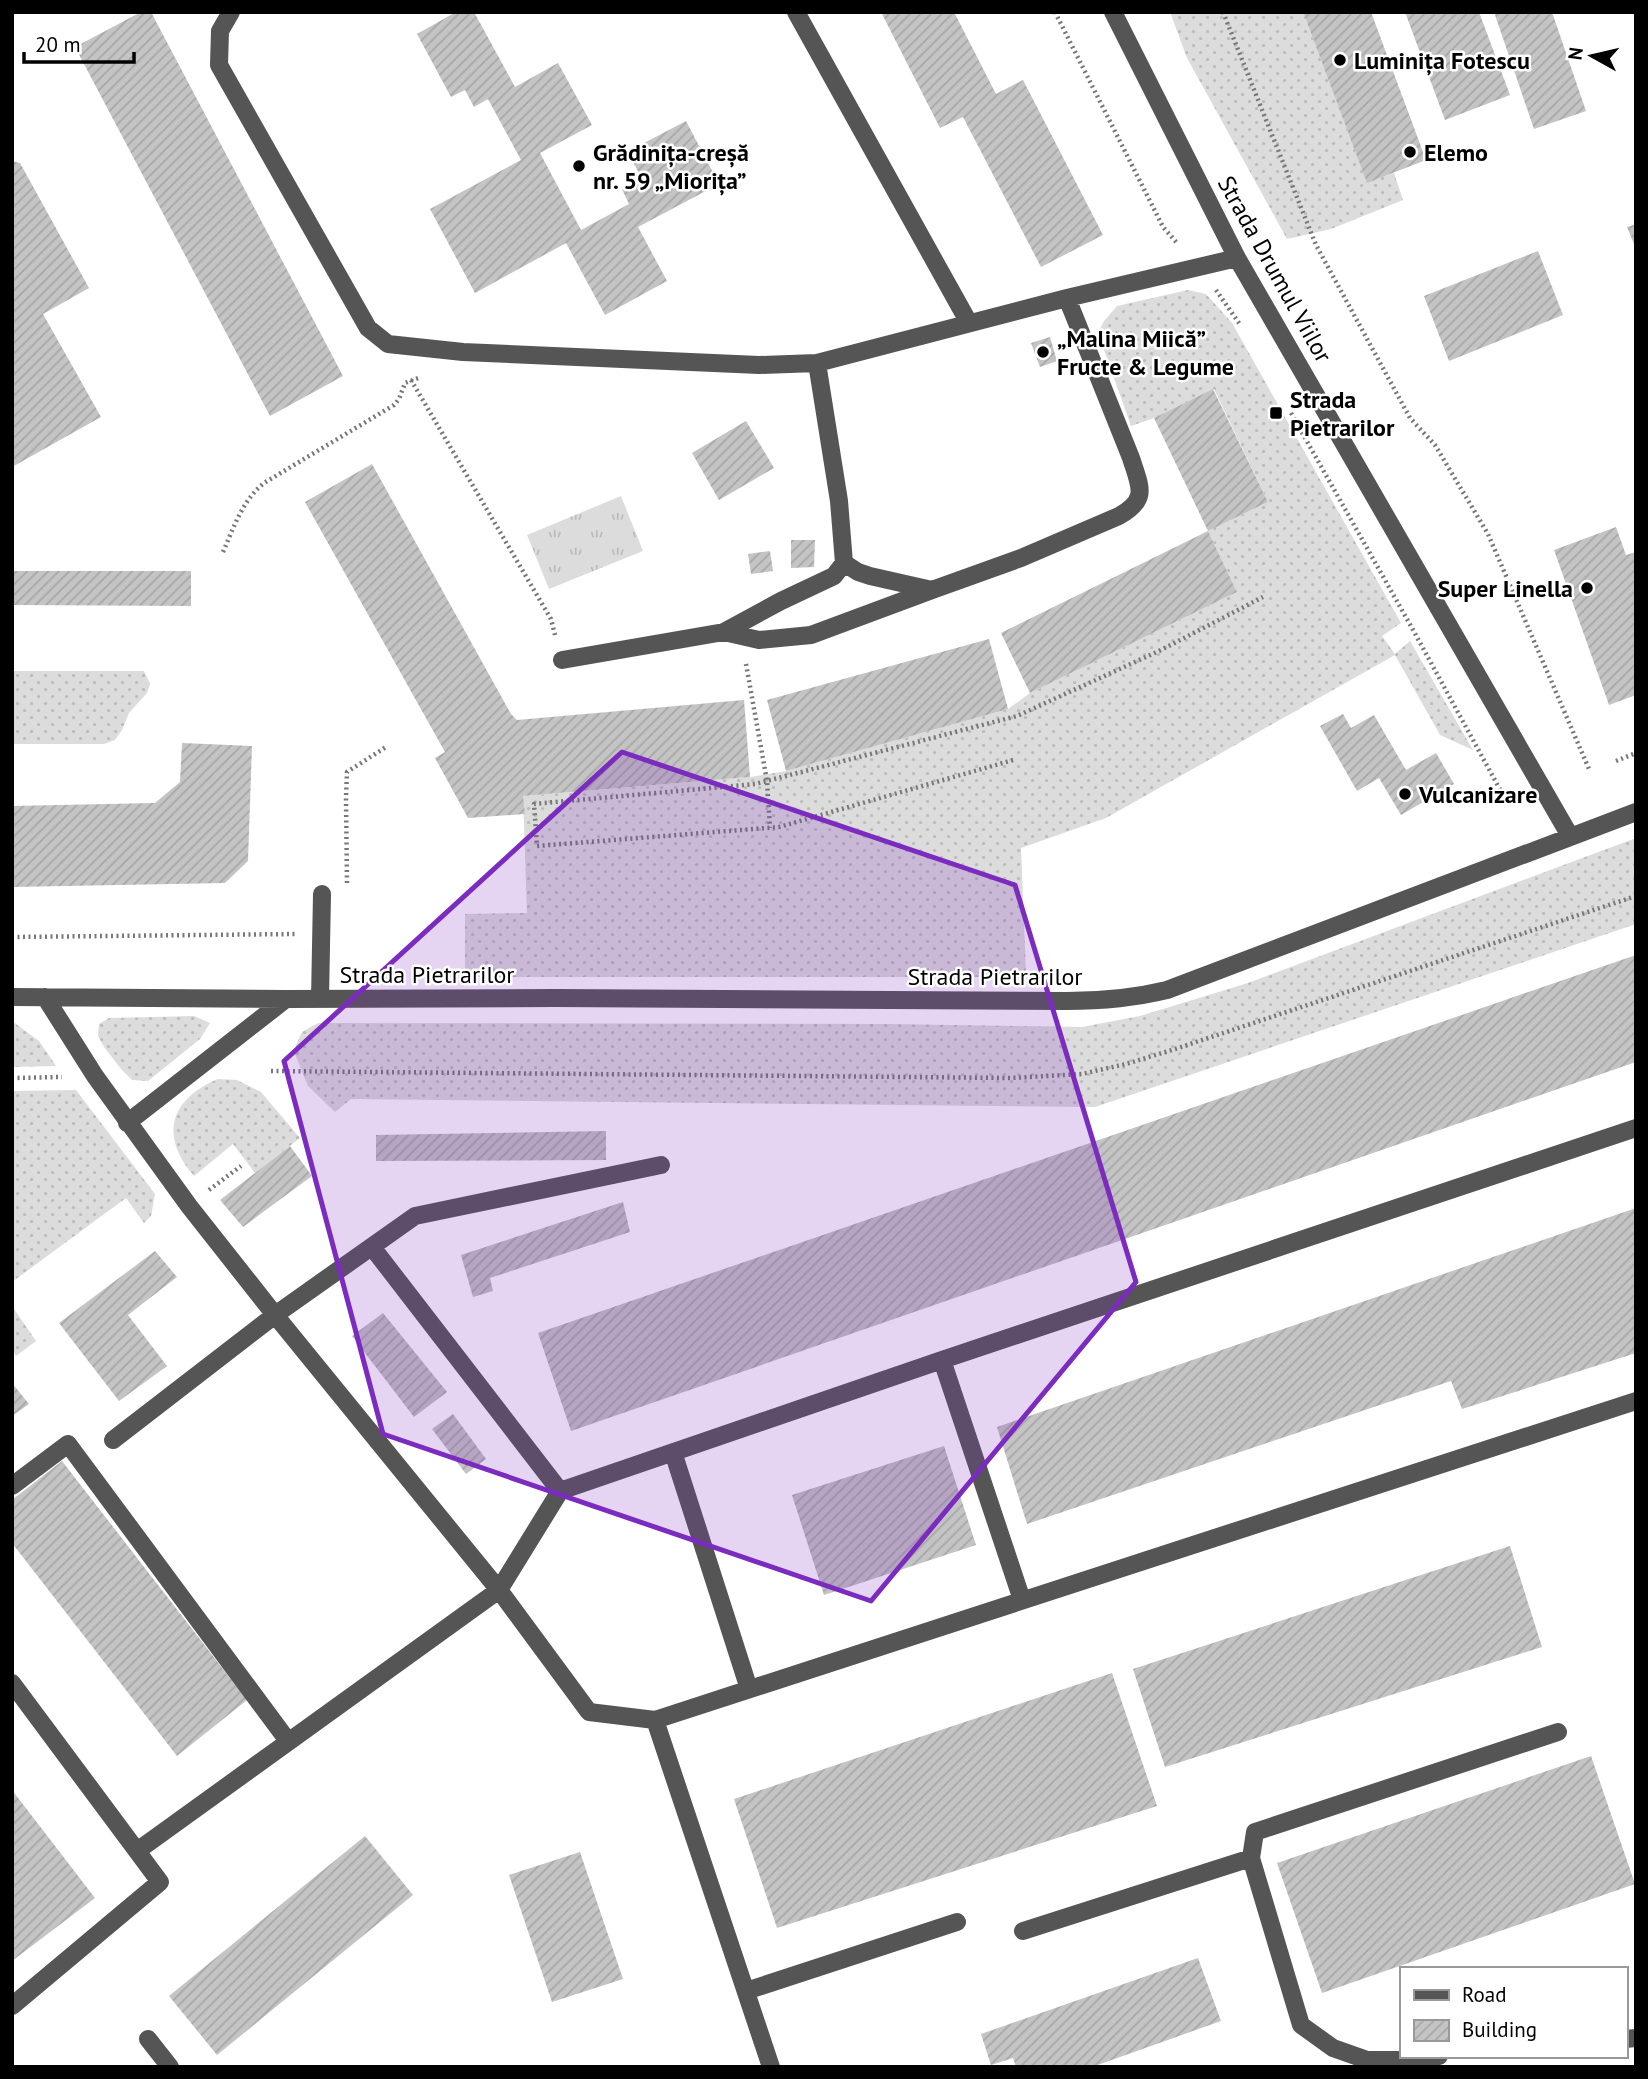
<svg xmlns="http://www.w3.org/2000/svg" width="1648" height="2079" viewBox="0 0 1648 2079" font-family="'PT Sans',sans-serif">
	<defs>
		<pattern id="grass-dots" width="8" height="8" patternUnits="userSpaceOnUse" patternTransform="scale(1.75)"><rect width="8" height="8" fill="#dcdcdc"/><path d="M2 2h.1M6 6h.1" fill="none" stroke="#bbb" stroke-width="1.8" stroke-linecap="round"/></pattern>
		<pattern id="park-tufts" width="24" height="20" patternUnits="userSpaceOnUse" patternTransform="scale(1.75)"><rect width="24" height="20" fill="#dcdcdc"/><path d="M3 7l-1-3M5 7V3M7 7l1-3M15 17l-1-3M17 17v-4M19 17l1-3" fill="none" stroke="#bbb"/></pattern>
		<pattern id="building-hatch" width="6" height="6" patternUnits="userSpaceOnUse" patternTransform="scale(1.75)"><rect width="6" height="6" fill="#c4c4c4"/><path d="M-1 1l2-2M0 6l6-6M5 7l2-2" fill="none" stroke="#a7a7a7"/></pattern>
	</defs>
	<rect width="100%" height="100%" fill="#fff"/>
	<path fill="url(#grass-dots)" d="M1170,12h133l64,170 27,-9 9,27 -72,29 -44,10 -100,-181z
		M1188,290l18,4 26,29 169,300 -19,13 13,18 15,-13 63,109 -33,-15 -45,-80 -289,163 -85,30 5,125 -46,4h-515v-63l62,-1 -4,-117 227,-19 36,-6 222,-62 22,-16 207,-101 -29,-61 60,-29 -54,-113 -60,29 -23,8 -33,-93 6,-12 13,-15z
		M12,671h132l6,13 -3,9 -18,20 -7,17 -7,10 -11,4h-92z
		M1636,838v86l-541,183 -744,-8 -16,13 -27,-26 -13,-32 1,-9 6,-13 16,-9 567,1 197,3 58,-11 108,-33z
		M194,1016l16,7 -10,16 -52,42 -16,-1 -11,-11 -17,-22 -6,-11 1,-12 10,-6z
		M12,1021l27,20 17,25 -44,1z
		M218,1079l19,1 24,12 39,46 -45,35 -22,-29 -39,32c-35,-40 -24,-77 24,-97z
		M76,1090l79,104 -4,22 -7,7 -18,-25 -114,84v-191z
		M12,1306l24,35 -20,15 -4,-6z"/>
	<path fill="url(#park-tufts)" d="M621,496l22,55 -94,38 -22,-54z"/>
	<path fill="url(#building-hatch)" d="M141,12h10l192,364 -73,40 -195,-369z
		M456,12h18l41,75 43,-24 34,62 -52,28 41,77 48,-26 -7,-15 20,-11 -15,-26 59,-31 33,63 -81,43 29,54 -62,34 -39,-72 -91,50 -45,-84 91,-49 -33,-61 -14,8 -9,-17 -14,7 -34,-63z
		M881,12h73l42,82 27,-14 80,155 -62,32 -78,-150 -23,11z
		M1303,12h68l55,148 -59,23z
		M1405,12h74l31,83 -65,25z
		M1494,12h58l34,99 -52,18z
		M12,161l8,2 69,125 -46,26 58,103 -89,50z
		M1636,224v25l-9,-22z
		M1538,251l25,64 -114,46 -25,-65z
		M1050,337l7,24 -17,6 -9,-24z
		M1213,389l55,113 -60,29 -54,-113z
		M746,421l28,47 -55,32 -27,-47z
		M372,464l139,250 6,6 227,-20 6,77 -227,19 2,18 -57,4 -33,-60 10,-6 -140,-250z
		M1616,527l10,28 10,-3v143l-27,10 -55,-155z
		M1208,531l29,61 -207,101 -29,-60z
		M791,540h24l-1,27 -23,1z
		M770,551l3,20 -22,3 -3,-20z
		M12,571h179v35l-179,-1z
		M989,639l19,70 -222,62 -19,-71z
		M1343,714l8,14 23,-13 32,55 30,-17 18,31 -53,31 -22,-37 -22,13 -37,-65z
		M182,743l70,3 -4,115 -23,22 -213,4v-81l143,-3 25,-21z
		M1636,955v107l-1065,369 -33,-98z
		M606,1131v29l-230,1v-26z
		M290,1146l22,30 -69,51 -23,-27z
		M623,1202l7,30 -140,46 3,13 -20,6 -12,-42z
		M1636,1208v145l-174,56 -11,-28 -424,143 -30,-97z
		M155,1251l22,26 -49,38 39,51 -48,35 -60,-78z
		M383,1313l64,79 -33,25 -62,-81z
		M12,1383l17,21 -17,12z
		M453,1414l33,45 -20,15 -34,-45z
		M944,1446l32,99 -152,50 -32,-100z
		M62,1461l185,239 -70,56 -165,-213v-43z
		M1510,1546l32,101 -377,120 -32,-98z
		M1112,1673l45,133 -380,122 -43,-129z
		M1591,1756l44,128 -313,109 -45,-130z
		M12,1790l83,108 -83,63z
		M365,1836l48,59 -196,160 -48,-59z
		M580,1852l43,127 -71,23 -43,-127z
		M1198,1958l23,63 -129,46h-76l-3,-9 -22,7 -10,-31z"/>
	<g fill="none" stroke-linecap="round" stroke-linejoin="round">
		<path stroke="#777" stroke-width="4.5" stroke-dasharray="2 3.5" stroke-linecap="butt" d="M1055,12l108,215 14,16
			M1223,12l93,233 94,173 25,27 53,89 101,235
			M1216,290l25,36
			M411,380l140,239 4,16
			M1291,413l121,215 91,167
			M223,552c11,-25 19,-51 41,-69l130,-78 5,-6 6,-16 16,-6
			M746,664l21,117 3,47
			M1013,760l-234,67 -242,19 -3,-42 221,-20 262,-68 142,-65 104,-54
			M1616,761l20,-8
			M347,883l-1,-86 1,-25 39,-25
			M12,937l284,-3
			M271,1071l740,7 71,-4 44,-10 49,-15 461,-153
			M12,1078l50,-1
			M209,1190l32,-24"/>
		<path stroke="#555" stroke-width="18" d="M231,12l-11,19 -1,34 149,263 20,16 75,8 296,13 58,-2 250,-65 170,-40
			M796,12l173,311
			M1113,12l124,246 333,578
			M817,363l22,138 5,62 14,9 12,4 62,14 89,-32 98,-42c30,-17 21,-29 12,-58l-64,-160
			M724,632l57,-31 53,-25 10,-13
			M562,660l162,-28 35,8 52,-5 121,-45
			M12,997l274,2 269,-1 512,3c35,0 67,-3 100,-11l469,-178
			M45,997l50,79 94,130 86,109 224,275 -362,261
			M320,999l2,-105
			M127,1123l159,-124
			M372,1247l188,244
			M942,1360l80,240
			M113,1440l162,-125 140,-99 246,-51
			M673,1452l76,237
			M12,1486l56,-42 220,297
			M12,1683l148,199 -148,124
			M655,1720l981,-319
			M1023,1931l228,-73
			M746,1991l211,-69
			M148,2039l22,28
			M1625,2039l11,-1
			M1439,2056l-39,4h-33l-34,-12 -32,-23 -50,-167 4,-26 303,-100
			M771,2067l-116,-347 -66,-8 -90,-122 61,-99 382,-131 694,-232"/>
	</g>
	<path fill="#7b2cbf" fill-opacity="0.2" stroke="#7b2cbf" stroke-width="5" stroke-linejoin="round" d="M622,752l393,133 121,397 -265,319 -488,-167 -99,-373z"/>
	<g fill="#000" stroke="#fff" stroke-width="2.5">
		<circle cx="1340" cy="60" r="7"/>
		<circle cx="1410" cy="152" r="7"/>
		<circle cx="579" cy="166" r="7"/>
		<circle cx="1043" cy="352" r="7"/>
		<rect x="1269" y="406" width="14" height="14" rx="3.5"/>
		<circle cx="1587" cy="588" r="7"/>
		<circle cx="1405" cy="794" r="7"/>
	</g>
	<g text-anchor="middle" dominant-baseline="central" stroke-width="5" stroke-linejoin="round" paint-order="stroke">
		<g font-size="24" font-weight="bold" fill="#000" stroke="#fff" text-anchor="start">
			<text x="1354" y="60">Luminița Fotescu</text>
			<text x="593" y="152">Grădinița-creșă<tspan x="593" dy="28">nr. 59 „Miorița”</tspan></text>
			<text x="1424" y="152">Elemo</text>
			<text x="1057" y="338">„Malina Miică”<tspan x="1057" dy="28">Fructe &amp; Legume</tspan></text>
			<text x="1290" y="399">Strada<tspan x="1290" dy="28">Pietrarilor</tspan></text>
			<text x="1573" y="588" text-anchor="end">Super Linella</text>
			<text x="1419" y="794">Vulcanizare</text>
		</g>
		<g font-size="24" fill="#000" stroke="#fff">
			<text transform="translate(1275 269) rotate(61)">Strada Drumul Viilor</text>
			<text x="427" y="974">Strada Pietrarilor</text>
			<text x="995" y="976">Strada Pietrarilor</text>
		</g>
	</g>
	<rect width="1648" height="2079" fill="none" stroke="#000000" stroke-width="28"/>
	<rect x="1400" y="1967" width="228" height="91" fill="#ffffff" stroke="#999999" stroke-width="2"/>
	<rect x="1414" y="1990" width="35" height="10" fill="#555555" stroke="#999999" stroke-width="2"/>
	<text x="1462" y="2002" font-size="21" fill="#000000">Road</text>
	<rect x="1414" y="2020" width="35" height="21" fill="url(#building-hatch)" stroke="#999999" stroke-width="2"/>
	<text x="1462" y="2037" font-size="21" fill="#000000">Building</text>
	<g transform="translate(1592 56) rotate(278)" stroke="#ffffff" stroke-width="5" paint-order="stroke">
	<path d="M0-5L12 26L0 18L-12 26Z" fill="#000000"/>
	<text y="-10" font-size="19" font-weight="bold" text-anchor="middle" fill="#000000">N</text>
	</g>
	<path d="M24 52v10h110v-10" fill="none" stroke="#000000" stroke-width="3.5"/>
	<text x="35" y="52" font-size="21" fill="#000000" stroke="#ffffff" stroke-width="5" paint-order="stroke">20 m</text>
</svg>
